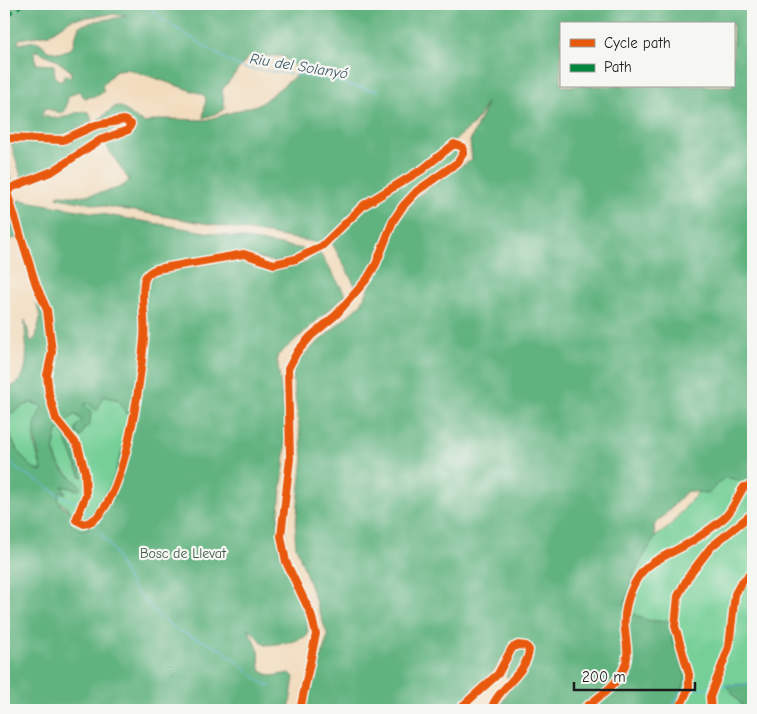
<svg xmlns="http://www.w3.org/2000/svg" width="757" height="714" viewBox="0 0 757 714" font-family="'Comic Neue',sans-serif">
	<rect width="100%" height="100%" fill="#f6f6f2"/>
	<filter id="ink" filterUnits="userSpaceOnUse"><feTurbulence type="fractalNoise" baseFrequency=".02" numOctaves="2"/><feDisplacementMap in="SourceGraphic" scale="10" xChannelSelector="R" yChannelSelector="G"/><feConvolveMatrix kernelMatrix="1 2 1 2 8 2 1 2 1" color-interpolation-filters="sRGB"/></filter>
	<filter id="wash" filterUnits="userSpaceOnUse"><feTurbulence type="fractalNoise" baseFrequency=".0096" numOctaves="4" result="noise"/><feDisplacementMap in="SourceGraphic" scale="20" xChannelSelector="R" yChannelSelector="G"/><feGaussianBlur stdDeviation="1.12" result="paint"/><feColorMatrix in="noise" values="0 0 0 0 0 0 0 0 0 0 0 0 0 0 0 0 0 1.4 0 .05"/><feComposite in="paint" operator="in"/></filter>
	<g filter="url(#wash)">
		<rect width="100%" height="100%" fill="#f2dcbd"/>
		<path fill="#75cf96" stroke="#487659" d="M102,396l17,4 12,21c-10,28 -17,83 -46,98l5,8 -9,3 -10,-5 2,-12 -15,-13 2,-9 5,3 -4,-8 18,4v-6c-21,-18 -30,-26 -21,-55l4,1 19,47 -16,-44 -1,-11 11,-8 7,7 2,8 6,-5 -7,-19 5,-2 9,7z
			M31,403l12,3 -9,37 8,28c-18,-1 -37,-40 -37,-56 10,-2 15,-9 26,-12z
			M725,477l28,6v201l-26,2 19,24h-71l5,-11 2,-37 -10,-21 -1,-20c-24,1 -29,1 -47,-16l10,-32 21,-36 13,-9 31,-37 9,2z"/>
		<path fill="#60b27f" stroke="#3e674e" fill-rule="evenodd" d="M4,4h749v479l-28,-6 -17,16 -21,-2 -33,35 1,11 -21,36 -10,32c18,17 23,17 47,15l1,21 10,21 4,17 -11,31h-176l11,-23 10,-9 -14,-1 5,-18 -7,-4 -12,18 -39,37h-149l24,-74 -32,-90 -1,-12 8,-77 -10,-77 1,-14 4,-6 63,-56 27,-54 10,-26 17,-26 30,-22 27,-16 -2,-19 18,-39 -14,22 -33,28 -83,54 -17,20 -21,17 -262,-45 -1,-2c6,-2 9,0 15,0 13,0 52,-5 57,-16l-22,-33c2,-10 18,-11 27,-13l1,-7c-9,-14 -23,-10 -37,-7l18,-14 5,1 17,13 7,3 18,-4 43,1 54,-16 38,-30 -2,-7 -15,-11h-32l-27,34 3,18 -5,4 -17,6 3,-20 -4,-4 -74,-25 -12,1 -14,16 2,5 -5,4 -14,3 -7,-7 -10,6 -3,14 -4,2 -16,-5 -4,10 5,-3c17,10 26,-6 43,-3l3,9c-32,21 -52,16 -88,14zM112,14l16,2 -32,5 -17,5 -7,22 -12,5 -13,-2c-8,-14 -15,-9 -29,-7l1,-5 30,-5 23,-15zM561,24h172v62h-172zM35,50l18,8 18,13v6l-7,-2 -1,6 -5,-1 -3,-4 -1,-11 -18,-1z
			M112,123h12l1,2 -18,8 -40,27 -45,19 -11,-36 51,-1z
			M456,147l1,9c-23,22 -49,35 -65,64 -10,16 -19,59 -36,67l-24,-44 33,-36z
			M4,155l8,29 -7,9 12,45 -13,2z
			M20,200l284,49 2,2 -18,9 -14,2 -31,-9 -96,19 -1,14 8,-12 88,-16 39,12 24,-8 14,-10 27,43 -69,61c3,31 10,64 8,95 -1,34 -12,70 -4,103 8,31 31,48 26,82l-18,7 -24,2 -18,-18 12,23 1,19 2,3 10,4 18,-3 4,4 -5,33h-285v-321c32,-6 20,-45 21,-69l6,22 5,-5 4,-19 -11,-51 6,-4 -11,-29 -8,-32zM103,396l16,4 12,21 -19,62 -18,31 -10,6 5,8 -8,2 -10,-5 2,-12 -11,-7 -4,-6 2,-9 6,3 -4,-8 17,4 2,-2c-2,-5 -7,-8 -11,-11 -17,-15 -19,-27 -12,-48l4,1 19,47h2l-6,-28 -12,-16v-11l11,-8 6,7 -6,6v7l5,3 3,-8 6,-5 1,-13 -7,-6 4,-2 9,8zM31,403l12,3c-15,24 -6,40 -1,65 -18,-1 -37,-40 -37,-55 10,-3 15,-10 26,-13z
			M753,684v26h-7l-20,-25z"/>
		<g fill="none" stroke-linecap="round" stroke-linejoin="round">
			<path stroke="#6cbfe8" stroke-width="1" d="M145,4l21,18 64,40 14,6 89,12 19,6 26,5
				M4,451l13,19 20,10 24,16 19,8
				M84,509l7,9
				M94,522l20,30 17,33 24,27 24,19 44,19 36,31 11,5
				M717,686l27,-1 9,-5
				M690,690l20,-3
				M671,710l9,-19h6"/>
		</g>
	</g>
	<g filter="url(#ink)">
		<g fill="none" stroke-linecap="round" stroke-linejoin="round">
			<g stroke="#877c6c" stroke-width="9">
				<path id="secondary" d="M4,138l59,2 33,-15 28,-5 7,4 -3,6 -28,10 -47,31 -40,16 -6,5 29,93 11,25 5,42 -5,23 2,19 7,25 22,27 7,26 1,23 -10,25 8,4c41,-6 57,-150 60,-184 2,-19 -3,-39 0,-58 1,-7 7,-11 13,-13l87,-15 30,10 22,-5 26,-13 42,-41 59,-36 31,-25 9,3 1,5 -6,10 -41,29 -14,15 -10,15 -17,43 -9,15 -31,36 -25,21 -14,16 -9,17 2,90 -9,77 5,26 25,52 5,20 -16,76
					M458,710l40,-36 14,-26 6,-3 8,1 3,4c-2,24 -32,38 -38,60
					M582,710c15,-12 34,-23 42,-42 6,-13 2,-25 1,-38 -2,-17 3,-36 12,-51 11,-19 34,-25 52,-36 12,-7 24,-16 34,-24 11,-9 13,-21 21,-32l9,-1
					M679,710l10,-23v-13l-14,-48 3,-30 10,-19 23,-30 42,-34
					M711,710l-1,-13 19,-50 6,-53 6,-11 12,-12"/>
			</g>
			<use href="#secondary" stroke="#fff" stroke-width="6"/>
			<path stroke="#00873e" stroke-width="6" stroke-dasharray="12 6" stroke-linecap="butt" d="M4,19l7,-9 10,-6"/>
			<g stroke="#f6f6f2" stroke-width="11">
				<path id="cycleway" d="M4,138l59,2 33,-15 28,-5 7,4 -3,6 -28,10 -47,31 -40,16 -6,5 29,93 11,25 5,42 -5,23 2,19 7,25 22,27 7,26 1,23 -10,25 8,4c41,-6 57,-150 60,-184 2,-19 -3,-39 0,-58 1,-7 7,-11 13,-13l87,-15 30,10 22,-5 26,-13 42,-41 59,-36 31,-25 9,3 1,5 -6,10 -41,29 -14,15 -10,15 -17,43 -9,15 -31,36 -25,21 -14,16 -9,17 2,90 -9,77 5,26 25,52 5,20 -16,76
					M458,710l40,-36 14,-26 6,-3 8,1 3,4c-2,24 -32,38 -38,60
					M582,710c15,-12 34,-23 42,-42 6,-13 2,-25 1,-38 -2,-17 3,-36 12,-51 11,-19 34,-25 52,-36 12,-7 24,-16 34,-24 11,-9 13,-21 21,-32l9,-1
					M679,710l10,-23v-13l-14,-48 3,-30 10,-19 23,-30 42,-34
					M711,710l-1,-13 19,-50 6,-53 6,-11 12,-12"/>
			</g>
			<use href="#cycleway" stroke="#e8590c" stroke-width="8"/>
		</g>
	</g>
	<g text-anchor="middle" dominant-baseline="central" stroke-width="4.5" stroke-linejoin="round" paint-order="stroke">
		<g font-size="14" fill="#3b5b47" stroke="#f6f6f2">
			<text x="183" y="553">Bosc de Llevat</text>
		</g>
		<g font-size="15" font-style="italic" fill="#385563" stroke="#f6f6f2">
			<text transform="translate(299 66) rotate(9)">Riu del Solanyó</text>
		</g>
	</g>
	<rect width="757" height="714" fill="none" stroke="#f6f6f2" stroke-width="20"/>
	<rect x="560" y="22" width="175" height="65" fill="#f6f6f2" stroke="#9f9f9c"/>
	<rect x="570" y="39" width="25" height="8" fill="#e8590c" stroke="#9f9f9c"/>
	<text x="604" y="48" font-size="15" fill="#1c1c1c">Cycle path</text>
	<rect x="570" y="64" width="25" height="8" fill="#00873e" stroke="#9f9f9c"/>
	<text x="604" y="72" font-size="15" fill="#1c1c1c">Path</text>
	<path d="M574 682v8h121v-8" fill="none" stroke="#1c1c1c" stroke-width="2.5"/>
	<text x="582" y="682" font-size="15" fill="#1c1c1c" stroke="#f6f6f2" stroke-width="4" paint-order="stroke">200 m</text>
</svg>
